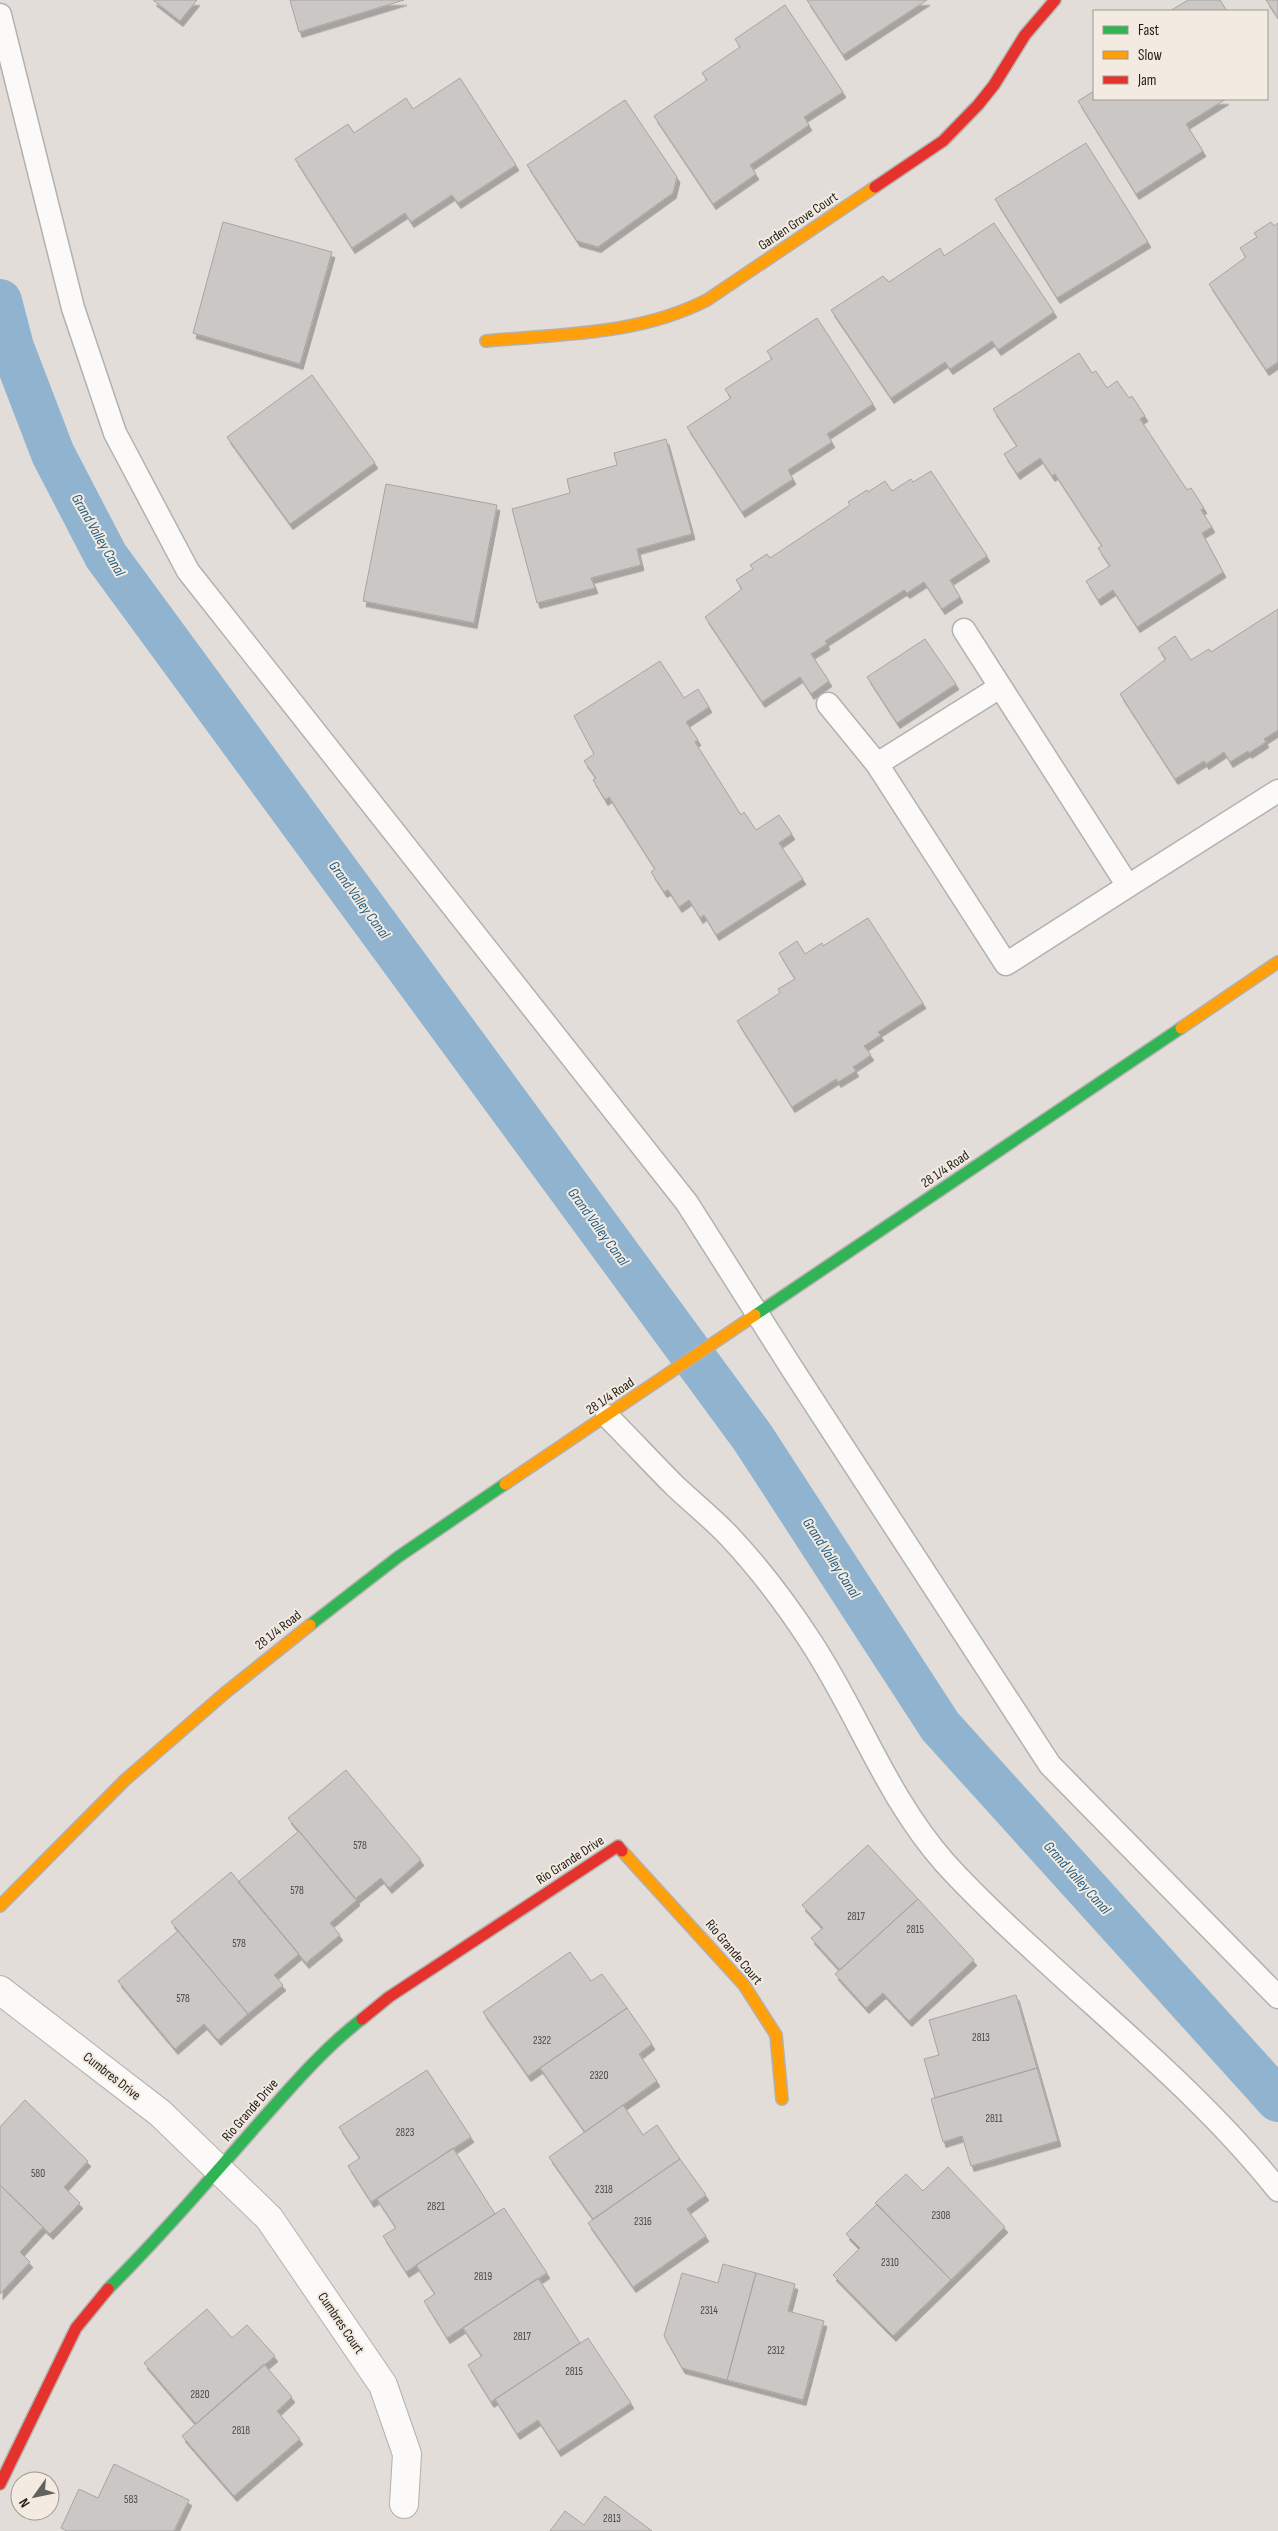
<svg xmlns="http://www.w3.org/2000/svg" width="1278" height="2531" viewBox="0 0 1278 2531" font-family="'Sofia Sans Condensed',sans-serif">
	<defs>
		<filter id="shadow"><feDropShadow dx="3" dy="5.5" stdDeviation="0" flood-color="#0004"/></filter>
	</defs>
	<rect width="100%" height="100%" fill="#e2ddd8"/>
	<g fill="none" stroke-linecap="round" stroke-linejoin="round">
		<path stroke="#90b4d0" stroke-width="44" d="M0,301l12,46 41,107 53,102 647,882 187,288 338,374"/>
	</g>
	<path fill="#cbc7c5" stroke="#a8a4a3" filter="url(#shadow)" d="M153,0h44l-17,21z
		M290,0h114l-105,32z
		M807,0h120l-84,55z
		M1188,0h32l7,11h-57z
		M1266,0h12v18z
		M785,5l58,87 -39,25 5,8 -59,40 6,9 -43,30 -59,-88 53,-36 -5,-7 38,-26 -5,-8z
		M460,78l56,87 -58,38 -6,-8 -41,27 -6,-9 -53,35 -57,-89 53,-35 6,9 52,-35 7,11z
		M1094,91v8h132l-40,25 17,27 -67,43 -58,-93z
		M625,100l52,77 -4,16 -75,54 -21,-6 -50,-76z
		M1086,143l62,99 -91,56 -62,-99z
		M223,222l109,30 -32,112 -107,-31z
		M1271,222l3,4 4,-3v139l-12,8 -57,-86 37,-27 -6,-9 17,-11 -3,-4z
		M994,223l60,89 -56,38 -6,-9 -42,28 -5,-7 -54,36 -60,-88 52,-34 6,6 51,-34 4,8z
		M817,318l56,86 -46,30 5,8 -44,28 5,9 -51,33 -55,-85 44,-29 -6,-9 47,-30 -5,-8z
		M1079,353l13,20 4,-2 11,17 10,-7 12,17 3,-2 13,20 -5,3 47,71 4,-2 13,20 -3,2 11,17 -10,6 21,39 -86,55 -24,-37 -15,10 -12,-19 24,-15 -12,-18 4,-2 -47,-72 -3,2 -12,-18 -23,16 -13,-20 13,-8 -24,-37z
		M312,375l63,88 -85,61 -63,-87z
		M666,439l26,95 -55,15 4,16 -50,13 4,10 -58,15 -25,-94 58,-16 -3,-14 50,-14 -3,-12z
		M931,471l56,85 -37,24 10,17 -18,12 -18,-27 -17,11 -3,-3 -79,51 2,3 -16,10 18,27 -18,13 -11,-17 -38,25 -57,-85 37,-28 -6,-9 17,-11 -3,-4 17,-11 3,4 80,-53 -2,-3 19,-12 1,2 17,-11 7,10 19,-12 2,3z
		M386,484l111,21 -23,118 -111,-22z
		M1278,609v121l-14,9 2,3 -17,11 -1,-2 -18,11 -6,-10 -18,12 -2,-3 -29,18 -55,-85 46,-35 -8,-11 17,-12 16,24 18,-11 2,3z
		M925,639l31,45 -59,39 -30,-46z
		M660,661l24,37 14,-9 11,18 -23,15 12,18 -3,2 46,73 3,-3 12,18 23,-15 13,19 -13,9 24,36 -87,56 -12,-20 -4,3 -11,-18 -10,7 -11,-17 -4,2 -13,-20 4,-3 -46,-72 -4,3 -12,-20 3,-2 -12,-17 10,-7 -20,-38z
		M868,918l55,85 -45,29 3,3 -17,11 7,9 -18,12 3,4 -18,11 -2,-3 -44,28 -55,-86 43,-28 -2,-4 17,-10 -16,-26 18,-12 8,13 17,-11 1,3z
		M346,1770l75,90 -32,28 -8,-10 -26,21 -67,-81z
		M299,1831l58,69 -27,23 10,12 -34,28 -68,-81z
		M868,1845l50,54 -78,71 -29,-32 12,-10 -21,-23z
		M231,1872l68,82 -25,21 9,10 -35,29 -77,-92z
		M918,1899l56,61 -65,61 -26,-28 -17,15 -31,-34z
		M178,1931l70,83 -30,26 -14,-16 -29,25 -57,-68z
		M570,1952l21,29 11,-7 25,34 -99,68 -45,-64z
		M1016,1995l21,73 -102,30 -11,-39 15,-4 -10,-35z
		M627,2008l25,36 -13,10 18,27 -72,51 -45,-64z
		M1037,2068l21,73 -87,25 -9,-30 -19,6 -12,-43z
		M427,2070l44,67 -100,65 -23,-36 12,-8 -21,-31z
		M25,2100l63,61 -24,26 16,16 -30,31 -50,-49v-58z
		M623,2105l20,30 14,-10 23,34 -87,60 -44,-62z
		M453,2148l42,66 -89,58 -23,-36 13,-8 -19,-29z
		M680,2159l26,36 -19,14 19,27 -73,51 -45,-64z
		M948,2167l57,60 -54,53 -76,-77 31,-29 17,17z
		M0,2185l43,42 -23,25 10,10 -30,32z
		M877,2204l74,76 -58,56 -60,-61 27,-27 -14,-14z
		M504,2208l43,65 -100,65 -23,-37 11,-7 -19,-29z
		M723,2264l33,9 -29,107 -45,-12 -18,-32 18,-63 36,10z
		M756,2273l39,11 -7,27 36,10 -21,79 -76,-20z
		M538,2278l42,65 -89,59 -23,-37 14,-9 -19,-28z
		M207,2309l25,29 15,-13 28,31 -79,68 -52,-61z
		M588,2338l43,65 -73,48 -20,-31 -21,14 -22,-35z
		M264,2364l28,33 -15,14 23,28 -66,57 -52,-60z
		M114,2464l75,36 -15,31h-107l-6,-3 18,-39 19,9z
		M605,2496l47,35h-102l15,-20 19,14z"/>
	<g fill="none" stroke-linecap="round" stroke-linejoin="round">
		<g stroke="#b4b0ad" stroke-width="25">
			<path id="lane" d="M0,15l73,293 42,125 73,138 499,632 104,164 259,398 228,232
				M964,630l164,256 150,-95
				M828,704l49,60 123,-77
				M877,764l129,200 122,-78
				M607,1416c23,23 45,47 68,70 18,17 37,32 54,50 30,32 58,69 82,106 48,73 75,154 134,221 29,32 61,62 93,91 82,76 170,148 240,236"/>
		</g>
		<g stroke="#b4b0ad" stroke-width="30">
			<path id="street" d="M0,1990l160,123 109,105 114,167 24,69 -3,50"/>
		</g>
		<g stroke="#b4b0ad" stroke-width="14">
			<path id="fast" d="M755,1315l426,-287
				M310,1625l88,-68 107,-73
				M108,2289c52,-52 101,-109 150,-165 33,-37 65,-75 104,-105"/>
		</g>
		<g stroke="#b4b0ad" stroke-width="14">
			<path id="slow" d="M486,341c75,-7 153,-6 221,-41l168,-113
				M1181,1028l97,-66
				M505,1484l250,-169
				M622,1851l122,134 32,50 6,64
				M0,1906l125,-126 100,-87 85,-68"/>
		</g>
		<g stroke="#b4b0ad" stroke-width="14">
			<path id="jam" d="M875,187l68,-46 35,-36 16,-20 31,-50 30,-35
				M362,2019l27,-22 229,-151 4,5
				M0,2484l76,-156 32,-39"/>
		</g>
		<use href="#lane" stroke="#fbfaf9" stroke-width="22"/>
		<use href="#street" stroke="#fbfaf9" stroke-width="28"/>
		<use href="#fast" stroke="#30b455" stroke-width="11"/>
		<use href="#slow" stroke="#ff9f0a" stroke-width="11"/>
		<use href="#jam" stroke="#e5322d" stroke-width="11"/>
	</g>
	<g text-anchor="middle" dominant-baseline="central" stroke-width="4" stroke-linejoin="round" paint-order="stroke">
		<g font-size="11" fill="#4c4845">
			<text x="360" y="1845">578</text>
			<text x="297" y="1890">578</text>
			<text x="856" y="1916">2817</text>
			<text x="915" y="1929">2815</text>
			<text x="239" y="1943">578</text>
			<text x="183" y="1998">578</text>
			<text x="981" y="2037">2813</text>
			<text x="542" y="2040">2322</text>
			<text x="599" y="2075">2320</text>
			<text x="994" y="2118">2811</text>
			<text x="405" y="2132">2823</text>
			<text x="38" y="2173">580</text>
			<text x="604" y="2189">2318</text>
			<text x="436" y="2206">2821</text>
			<text x="941" y="2215">2308</text>
			<text x="643" y="2221">2316</text>
			<text x="890" y="2262">2310</text>
			<text x="483" y="2276">2819</text>
			<text x="709" y="2310">2314</text>
			<text x="522" y="2336">2817</text>
			<text x="776" y="2350">2312</text>
			<text x="574" y="2371">2815</text>
			<text x="200" y="2394">2820</text>
			<text x="241" y="2430">2818</text>
			<text x="131" y="2499">583</text>
			<text x="612" y="2518">2813</text>
		</g>
		<g font-size="14" fill="#201d19" stroke="#f3ebe1">
			<text transform="translate(798 221) rotate(-34)">Garden Grove Court</text>
			<text transform="translate(945 1169) rotate(-34)">28 1/4 Road</text>
			<text transform="translate(610 1396) rotate(-34)">28 1/4 Road</text>
			<text transform="translate(278 1630) rotate(-38)">28 1/4 Road</text>
			<text transform="translate(570 1860) rotate(-33)">Rio Grande Drive</text>
			<text transform="translate(734 1952) rotate(50)">Rio Grande Court</text>
			<text transform="translate(112 2076) rotate(38)">Cumbres Drive</text>
			<text transform="translate(250 2110) rotate(-49)">Rio Grande Drive</text>
			<text transform="translate(341 2323) rotate(56)">Cumbres Court</text>
		</g>
		<g font-size="15" font-style="italic" fill="#1d5b83" stroke="#f3ebe1">
			<text transform="translate(98 535) rotate(60)">Grand Valley Canal</text>
			<text transform="translate(359 900) rotate(54)">Grand Valley Canal</text>
			<text transform="translate(598 1227) rotate(54)">Grand Valley Canal</text>
			<text transform="translate(831 1558) rotate(57)">Grand Valley Canal</text>
			<text transform="translate(1077 1878) rotate(48)">Grand Valley Canal</text>
		</g>
	</g>
	<rect x="1093" y="10" width="175" height="90" fill="#f3ebe1" stroke="#9f9991"/>
	<rect x="1103" y="26" width="25" height="8" fill="#30b455" stroke="#9f9991"/>
	<text x="1138" y="35" font-size="15" fill="#201d19">Fast</text>
	<rect x="1103" y="51" width="25" height="8" fill="#ff9f0a" stroke="#9f9991"/>
	<text x="1138" y="60" font-size="15" fill="#201d19">Slow</text>
	<rect x="1103" y="76" width="25" height="8" fill="#e5322d" stroke="#9f9991"/>
	<text x="1138" y="85" font-size="15" fill="#201d19">Jam</text>
	<g transform="translate(35 2496) rotate(237)"><circle r="24" fill="#f3ebe1" stroke="#9f9991"/>
	<path d="M0-4L9 19L0 12L-9 19Z" fill="#64605c"/>
	<text y="-8" font-size="14" font-weight="bold" text-anchor="middle" fill="#201d19">N</text>
	</g>
</svg>
